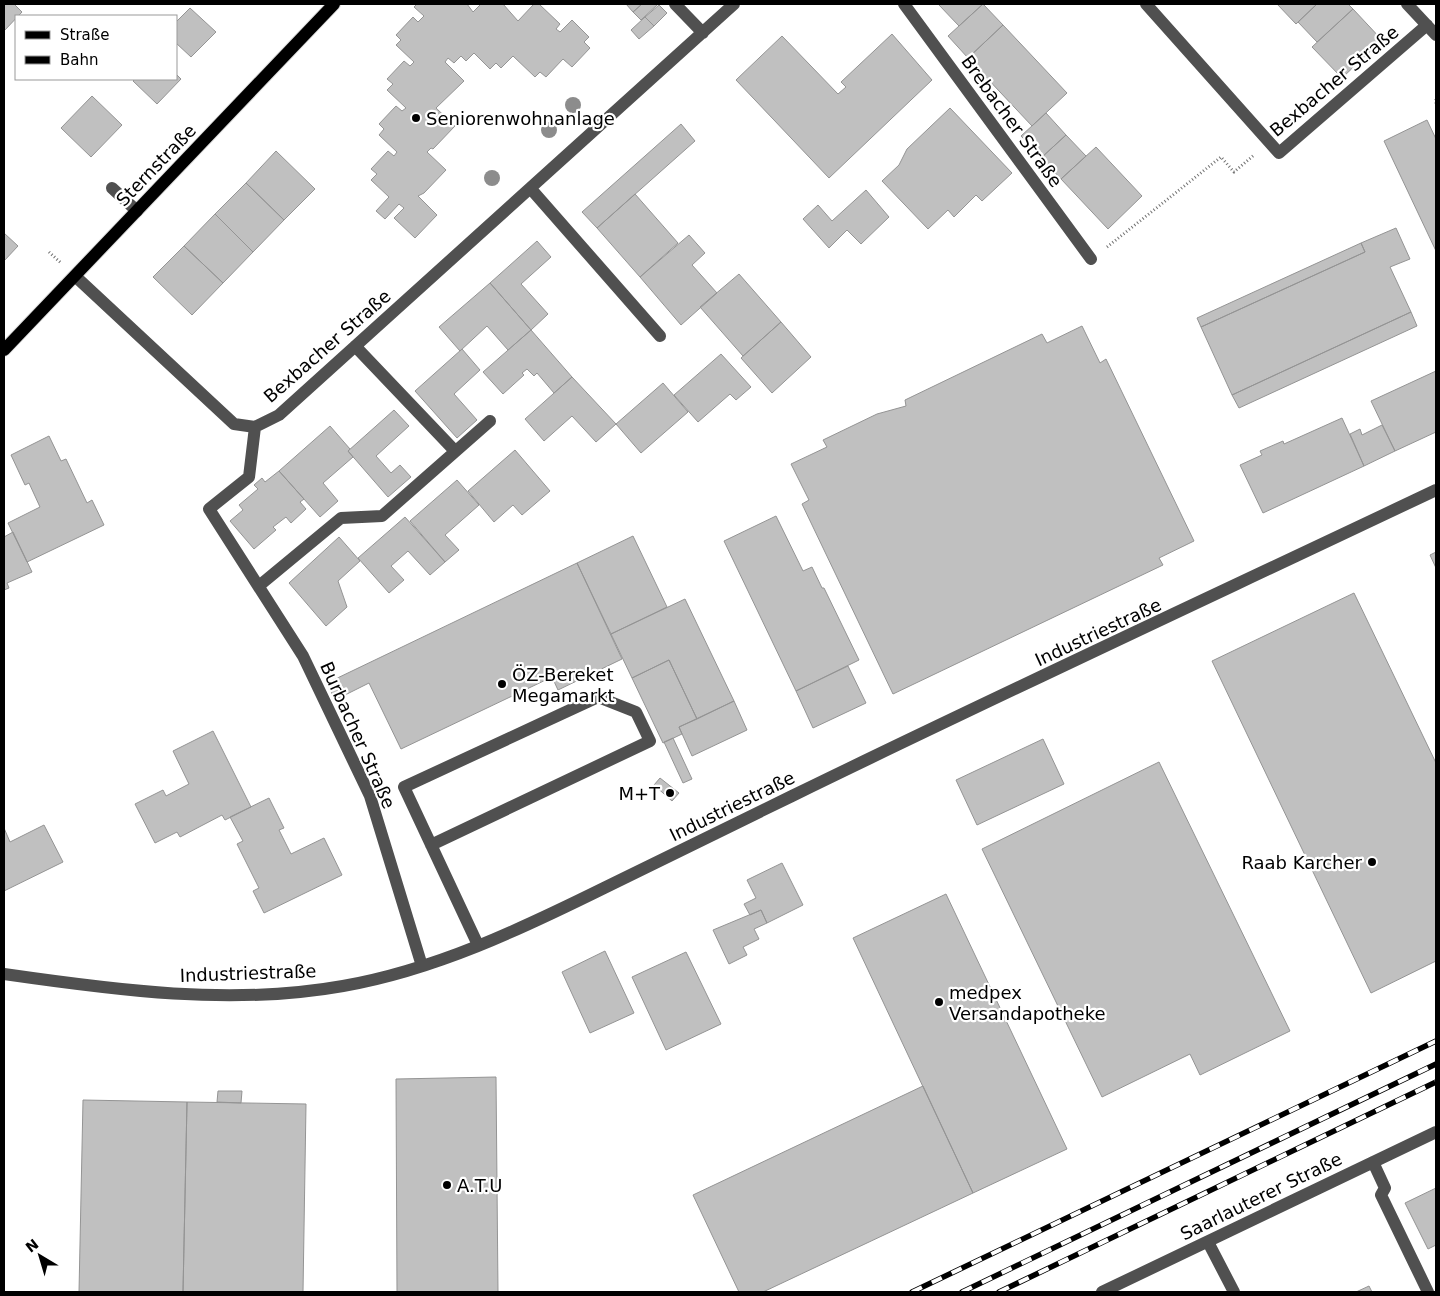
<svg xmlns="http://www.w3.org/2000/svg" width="1440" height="1296" viewBox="0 0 1440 1296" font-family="'DejaVu Sans',sans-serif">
	<rect width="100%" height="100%" fill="#fff"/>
	<path fill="#c0c0c0" stroke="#949494" d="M4,4h10l8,8 -18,19z
		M417,4h50l6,8 8,-8h22l15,17 16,-17h5l21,20 -4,5 4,3 12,-12 17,17 -5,5 6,6 -18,19 -9,-8 -17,18 -6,-5 -5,5 -22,-21 -12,12 -5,-5 -6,6 -16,-16 -8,8 -5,-5 -7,7 -6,-5 -3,4 19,19 -28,27 19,18 -22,23 -2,-1 -4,4 19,18 -22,23 -6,3 19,19 -22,23 -21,-20 10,-10 -5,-4 -14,15 -9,-8 13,-14 -18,-17 6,-6 -6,-5 17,-18 6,5 3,-4 -18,-17 5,-6 -5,-5 17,-18 6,5 4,-3 -19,-18 6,-6 -6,-5 17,-18 6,5 4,-4 -18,-17 5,-5 -5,-5 17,-18 5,5 6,-6 -10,-9z
		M626,4h16l-9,8z
		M642,4h16l-17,16 -8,-8z
		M941,4h42l-24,22 -20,-21z
		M983,4l20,21 -35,33 -20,-22z
		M1277,4h40l-21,20z
		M1317,4h31l5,5 -36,33 -19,-20z
		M659,5l8,8 -13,13 -9,-9z
		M190,8l26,24 -25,25 -15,-14v-21z
		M1353,9l29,31 -40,38 -30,-31z
		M645,17l9,9 -15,13 -8,-9z
		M1003,25l64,68 -35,33 -64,-68z
		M892,34l40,46 -103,98 -93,-98 46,-44 56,58 8,-7 -5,-5z
		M176,74l5,5 -24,25 -24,-23 2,-2h41z
		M92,96l30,29 -31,32 -30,-29z
		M950,108l62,65 -30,28 -6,-6 -22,22 -6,-7 -20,19 -46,-48 17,-16 8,-16z
		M1046,113l20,22 -25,23 -20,-22z
		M1427,120l9,19v112l-52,-110z
		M681,124l14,17 -98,87 -15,-16z
		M1066,135l20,21 -25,23 -20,-21z
		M1096,147l46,49 -34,33 -47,-50z
		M276,151l39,38 -31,31 -38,-37z
		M246,183l38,37 -31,32 -38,-38z
		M866,190l23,27 -28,27 -14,-14 -18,18 -26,-29 15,-14 14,16z
		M635,194l43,49 -38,34 -43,-49z
		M215,214l38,38 -30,31 -39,-37z
		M1396,228l14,31 -20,8 21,45 -179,83 -31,-68 164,-75 -4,-9z
		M4,233l14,13 -14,15z
		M689,235l16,18 -13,12 25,28 -36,32 -41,-48z
		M537,241l14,16 -30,27 27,30 -17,16 -41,-47z
		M1361,243l4,9 -164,75 -4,-9z
		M184,246l39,37 -31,32 -39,-38z
		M739,274l42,48 -38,34 -43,-49z
		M490,283l41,47 -23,20 -21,-24 -27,25 -21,-24z
		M1411,312l6,14 -178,82 -7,-13z
		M781,322l30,35 -39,36 -31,-35z
		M1082,326l18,37 6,-4 88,182 -35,17 4,7 -270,129 -91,-190 7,-4 -18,-36 36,-17 -4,-7 54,-26 29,-8 -1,-6 137,-66 5,9z
		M531,330l41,47 -18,16 -17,-20 -3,3 -7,-7 -5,4 2,2 -21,19 -20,-22z
		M462,349l18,21 -26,24 23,26 -20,18 -42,-47z
		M721,354l30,33 -15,13 -6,-6 -32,28 -24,-27z
		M1436,371v61l-41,19 -24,-50z
		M572,377l44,47 -20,18 -24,-26 -28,25 -19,-22z
		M663,383l25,29 -47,41 -25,-29z
		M394,410l15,16 -33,30 15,17 9,-8 11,12 -23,20 -40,-46z
		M1342,418l22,48 -101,47 -23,-48 22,-10 -2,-4 23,-10 1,3z
		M1382,425l13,26 -31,15 -14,-32 10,-5 2,6z
		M330,426l20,23 -2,2 5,6 -30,26 15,18 -18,16 -41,-46z
		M49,436l12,25 5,-2 21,44 5,-3 12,25 -77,37 -19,-39 32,-16 -11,-24 -4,2 -14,-30z
		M515,450l35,41 -28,24 -9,-10 -19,17 -26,-31z
		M279,471l25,28 -4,3 6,7 -15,14 -5,-6 -13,10 3,3 -22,19 -24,-28 13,-11 -4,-5 19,-16 -4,-4 8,-7 3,4z
		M457,480l22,25 -34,30 14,15 -14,12 -35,-41z
		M776,516l27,55 9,-4 10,21h2l35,72 -63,31 -72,-150z
		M405,517l40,45 -15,13 -22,-24 -17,15 13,14 -15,13 -31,-35z
		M13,532l19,40 -25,11 2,5 -5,2v-53z
		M633,536l34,71 -56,27 -34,-71z
		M339,537l21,24 -22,20 9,26 -21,19 -37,-43z
		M1436,552v16l-6,-13z
		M577,563l45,96 -64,31 -6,-13 -151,72 -32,-66 -34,17 -8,-17z
		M1354,593l82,170v198l-65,32 -159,-332z
		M685,599l49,102 -37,18 -28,-59 -37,18 -21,-44z
		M669,660l28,59 -18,8 3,7 -19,9 -31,-65z
		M848,666l18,37 -53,25 -17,-37z
		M734,701l13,29 -55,26 -13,-29z
		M213,731l38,76 -26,13 -3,-5 -42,22 -3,-5 -22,11 -20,-39 28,-14 3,6 23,-12 -16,-33z
		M673,738l19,41 -9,4 -19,-41z
		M1043,739l21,45 -87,41 -21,-45z
		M1159,762l131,269 -90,44 -10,-21 -88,43 -120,-248z
		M660,778l19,15 -7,8 -18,-16z
		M269,798l15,30 -5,2 12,24 33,-16 18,37 -78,38 -11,-22 6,-3 -22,-44 6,-3 -13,-24z
		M44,825l19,37 -59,29v-63l6,14z
		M782,863l21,42 -36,18 -6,-13 -11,5 -6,-11 12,-6 -9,-18z
		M946,894l121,255 -94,44 -120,-255z
		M761,910l6,13 -13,6 5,10 -16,8 4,8 -18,9 -16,-34z
		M605,951l29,62 -44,20 -28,-61z
		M686,952l35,72 -55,26 -34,-73z
		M496,1077l2,215h-101l-1,-213z
		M923,1086l50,107 -210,99h-24l-46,-97z
		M218,1091h24l-1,12 -24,-1z
		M83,1100l104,2 -4,190h-104z
		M187,1102l119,2 -3,188h-120z
		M1436,1188v57l-8,4 -23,-46z
		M1369,1286l3,6h-16z"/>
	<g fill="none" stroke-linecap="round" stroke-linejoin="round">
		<g stroke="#dbdbdb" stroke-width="14">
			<path id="major" d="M4,350l330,-346"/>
		</g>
		<path stroke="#727272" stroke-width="3" stroke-dasharray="1 2.5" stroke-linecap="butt" d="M1436,99v6
			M1107,247l114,-90 13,15 20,-17
			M49,252l12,11"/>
		<path stroke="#505050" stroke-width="12" d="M675,4l28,29
			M904,4l187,255
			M1146,4l133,149 148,-128
			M1407,4l29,31
			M112,188l25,23
			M531,189l129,147
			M75,276l159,148 21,3 24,-12 455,-411
			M355,346l100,105
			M255,427l-6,50 -40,32 94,147 67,140 52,170
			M260,585l81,-67 41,-2 108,-95
			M431,845l219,-104 -14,-29 -38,-15 -194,90 74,158
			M4,974c111,16 228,32 339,12 92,-16 178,-57 261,-98 62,-31 125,-61 188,-92 213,-104 429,-204 644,-306
			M1373,1162l12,26 -4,7 47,97
			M1208,1242l26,50
			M1102,1292l334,-160"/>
		<use href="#major" stroke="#000" stroke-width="12"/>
		<g stroke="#000" stroke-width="5.5">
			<path id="rail" d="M912,1292l524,-251
				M962,1292l474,-228
				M999,1292l437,-210"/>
		</g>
		<use href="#rail" stroke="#fff" stroke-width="4" stroke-dasharray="11" stroke-linecap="butt"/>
	</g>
	<g fill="#8c8c8c">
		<circle cx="573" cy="105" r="8"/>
		<circle cx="549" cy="130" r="8"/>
		<circle cx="492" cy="178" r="8"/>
	</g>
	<g fill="#000" stroke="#fff" stroke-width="2">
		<circle cx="416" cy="118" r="5"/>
		<circle cx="502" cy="684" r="5"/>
		<circle cx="670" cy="793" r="5"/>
		<circle cx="1372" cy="862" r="5"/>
		<circle cx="939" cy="1002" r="5"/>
		<circle cx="447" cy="1185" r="5"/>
	</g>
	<g text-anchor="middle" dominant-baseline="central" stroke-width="4.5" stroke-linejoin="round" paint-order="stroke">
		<g font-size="18" fill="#000" stroke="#fff">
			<text transform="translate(1334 81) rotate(-40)">Bexbacher Straße</text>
			<text transform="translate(1012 121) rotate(54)">Brebacher Straße</text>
			<text transform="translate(156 165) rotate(-46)">Sternstraße</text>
			<text transform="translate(327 346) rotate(-41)">Bexbacher Straße</text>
			<text transform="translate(1098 632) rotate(-25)">Industriestraße</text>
			<text transform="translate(358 735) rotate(66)">Burbacher Straße</text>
			<text transform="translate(732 806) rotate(-26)">Industriestraße</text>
			<text transform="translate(248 973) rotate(-2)">Industriestraße</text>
			<text transform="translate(1261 1196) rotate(-26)">Saarlauterer Straße</text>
		</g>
		<g font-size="18" fill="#000" stroke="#fff" text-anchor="start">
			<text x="426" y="118">Seniorenwohnanlage</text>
			<text x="512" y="674">ÖZ-Bereket<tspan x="512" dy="21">Megamarkt</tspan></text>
			<text x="660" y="793" text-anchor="end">M+T</text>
			<text x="1362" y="862" text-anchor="end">Raab Karcher</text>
			<text x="949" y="992">medpex<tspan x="949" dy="21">Versandapotheke</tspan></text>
			<text x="457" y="1185">A.T.U</text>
		</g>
	</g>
	<rect width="1440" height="1296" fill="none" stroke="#000000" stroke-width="10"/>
	<rect x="15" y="15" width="162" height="65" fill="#ffffff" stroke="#999999"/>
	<rect x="25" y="31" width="25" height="8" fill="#000000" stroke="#999999"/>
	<text x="60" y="40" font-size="15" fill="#000000">Straße</text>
	<rect x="25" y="56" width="25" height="8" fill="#000000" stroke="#999999"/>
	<text x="60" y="65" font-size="15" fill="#000000">Bahn</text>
	<g transform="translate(40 1256) rotate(322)" stroke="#ffffff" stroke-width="4" paint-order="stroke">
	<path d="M0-4L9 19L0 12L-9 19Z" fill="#000000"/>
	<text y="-8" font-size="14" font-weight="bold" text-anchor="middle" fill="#000000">N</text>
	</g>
</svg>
